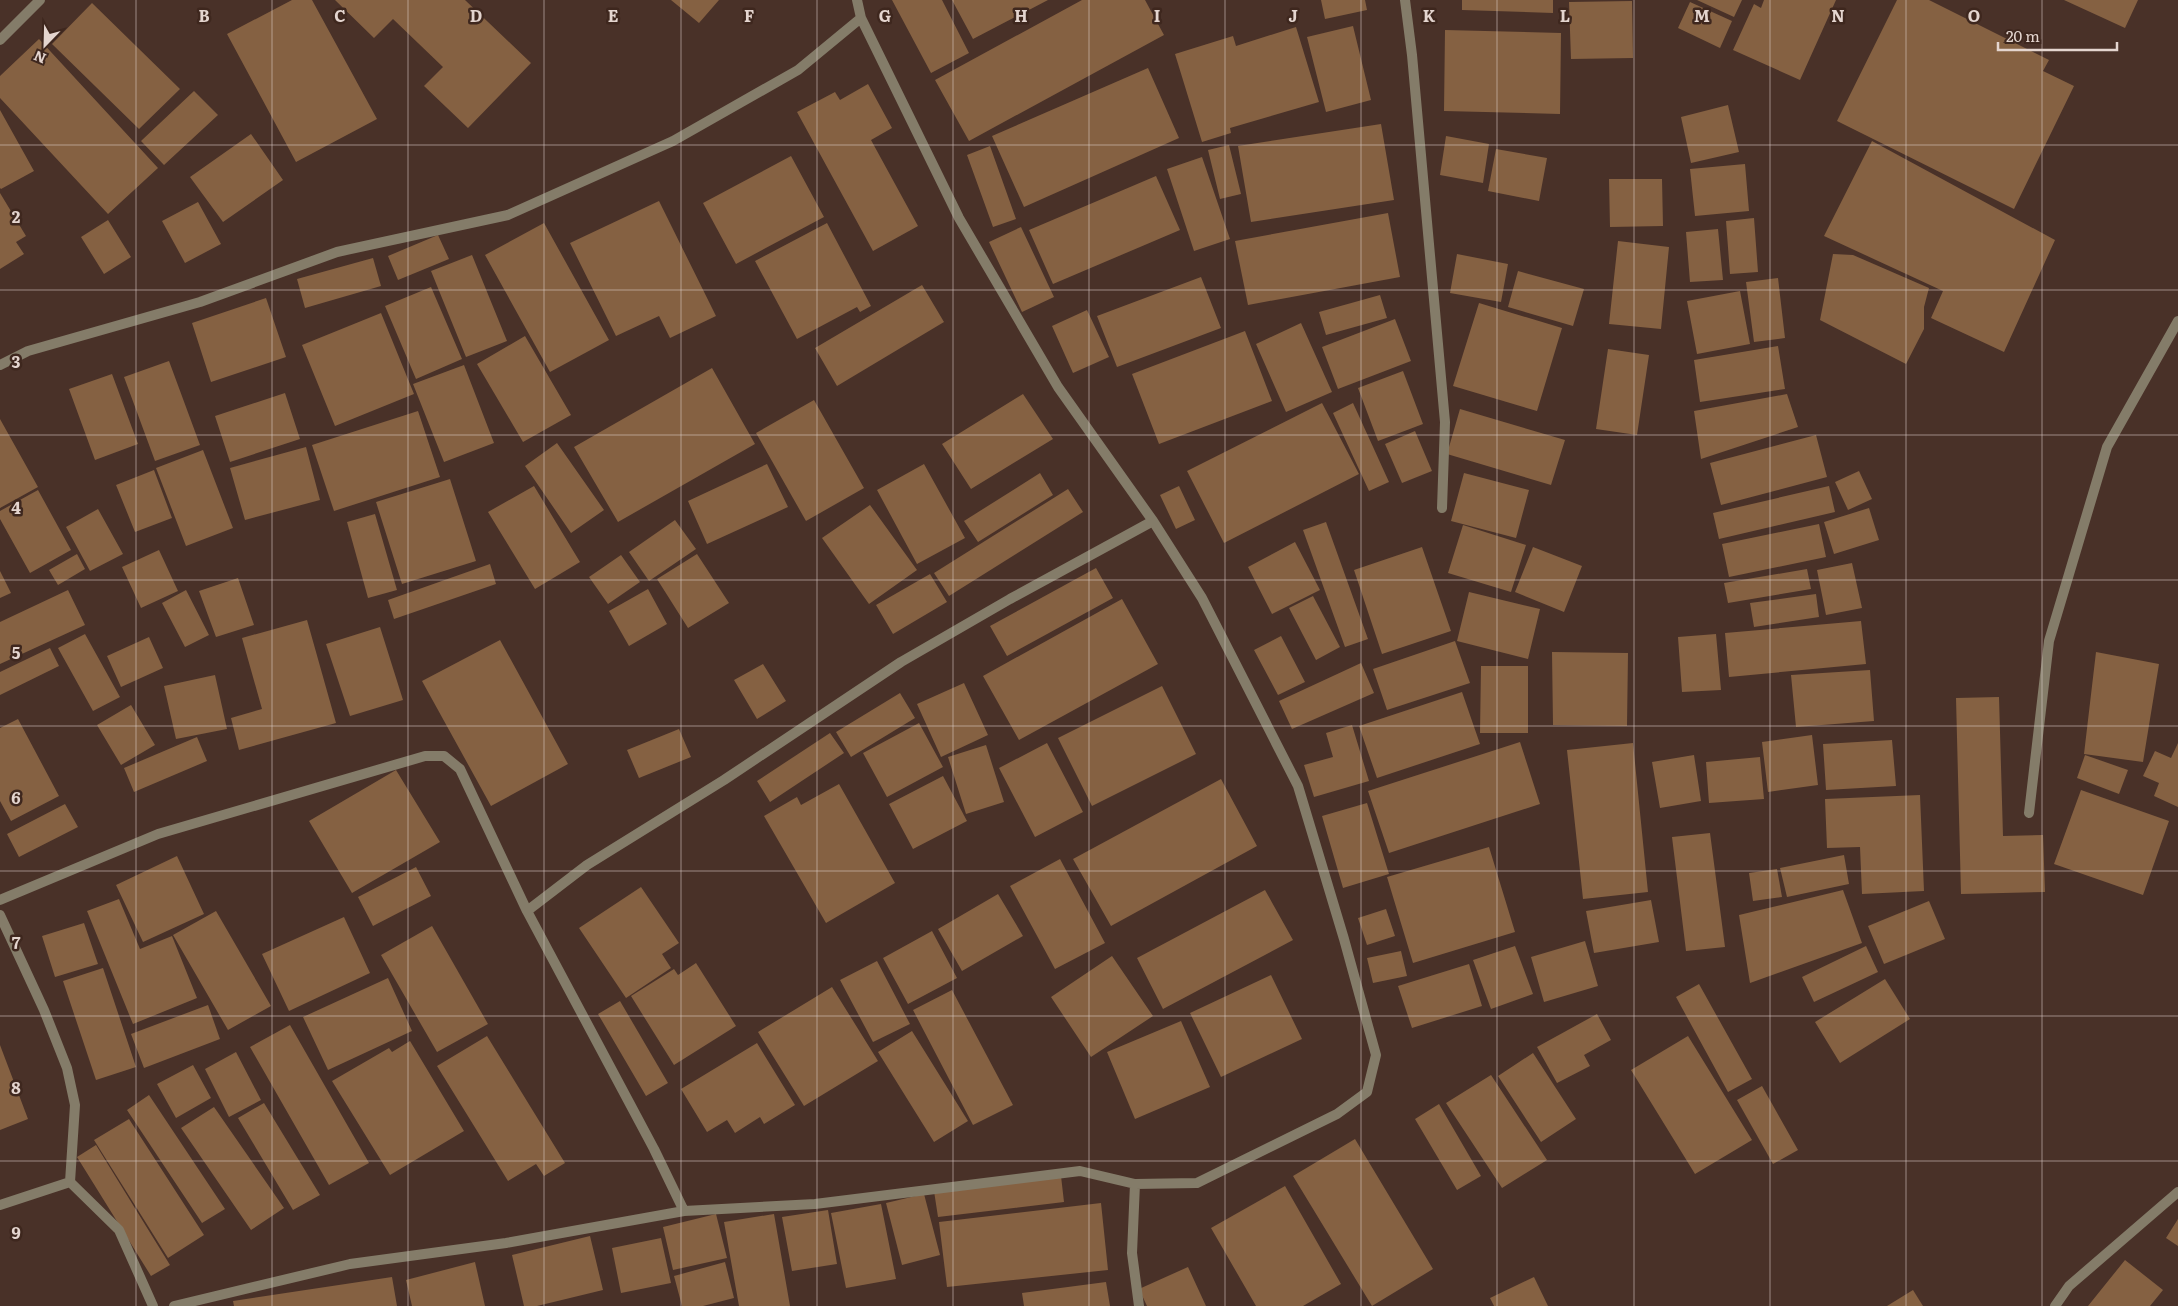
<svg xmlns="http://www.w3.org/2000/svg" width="2178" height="1306" viewBox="0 0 2178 1306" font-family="Literata,serif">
	<rect width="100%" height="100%" fill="#493128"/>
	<path fill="#856142" d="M292,0h20l65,119 -81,43 -69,-128z
		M335,0h130l66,63 -63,65 -44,-42 19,-19 -50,-48 -19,19z
		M671,0h48l-20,23z
		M892,0h50l27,53 -38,20z
		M952,0h96l-75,39z
		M1082,0h63l19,35 -195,106 -34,-61z
		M1321,0h44l2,10 -42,9z
		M1462,0h91v13l-91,-3z
		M1697,0h45l-8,17z
		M1764,0h72l-36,80 -67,-30 21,-46 7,4z
		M1897,0h32l120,60 -6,11 31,15 -60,123 -177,-88z
		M2064,0h74l-13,28z
		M1632,1l1,57 -62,1 -2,-57z
		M1690,2l42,19 -12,27 -42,-20z
		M92,3l88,86 -41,40 -87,-85z
		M1353,26l18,74 -45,12 -19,-75z
		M1296,27l23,75 -89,26 1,5 -29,9 -27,-88 58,-18 3,10z
		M1445,30l116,3 -1,81 -116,-3z
		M39,39l119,129 -50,46 -108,-116v-22z
		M1148,68l31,70 -155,69 -32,-71z
		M868,84l24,44 -21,12 47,86 -45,25 -76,-139 38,-20 5,8z
		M194,91l24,24 -54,50 -23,-24z
		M1728,105l11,47 -48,11 -10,-46z
		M0,110l34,61 -33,18 -1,-1z
		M1381,124l13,76 -143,22 -13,-76z
		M251,134l32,46 -60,42 -33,-45z
		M1446,136l43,8 -6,39 -43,-8z
		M1872,141l183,99 -51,112 -73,-34 12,-27 -119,-55z
		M1229,145l12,49 -21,5 -12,-49z
		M990,146l26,73 -23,8 -26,-72z
		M1496,149l51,9 -8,43 -51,-10z
		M791,156l33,61 -88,47 -33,-61z
		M1202,157l28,82 -36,12 -27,-82z
		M1745,164l4,47 -54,5 -5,-47z
		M1156,176l24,54 -127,54 -24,-54z
		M1609,179h53l1,47 -53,1z
		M0,193l26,43 -10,6 8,12 -24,15z
		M659,201l57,115 -46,22 -11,-22 -43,20 -46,-93z
		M198,202l23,42 -36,19 -23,-42z
		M1388,213l12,64 -152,28 -13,-64z
		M1754,218l4,54 -28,2 -4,-53z
		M108,220l23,37 -27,17 -23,-37z
		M544,223l65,117 -59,32 -65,-117z
		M827,223l44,83 -11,6 -3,-5 -60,32 -42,-78z
		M1021,227l33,70 -32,15 -33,-70z
		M1718,229l5,51 -33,2 -4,-50z
		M438,235l11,24 -51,21 -10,-24z
		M1618,241l51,6 -8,82 -52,-5z
		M1457,254l51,10 -7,38 -51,-9z
		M1833,254l20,1 76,33 -5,19v22l-18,35 -86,-44z
		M472,255l35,86 -41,16 -35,-86z
		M373,258l8,28 -76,22 -8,-29z
		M1518,271l66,18 -11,37 -65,-19z
		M1201,277l20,51 -104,39 -20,-51z
		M1778,278l7,60 -31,4 -8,-60z
		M922,285l22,37 -107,64 -22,-38z
		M431,287l31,72 -46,20 -31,-73z
		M1740,291l10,53 -53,10 -10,-53z
		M1380,295l7,23 -61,17 -7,-23z
		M266,298l20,59 -75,25 -19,-59z
		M1479,303l83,25 -25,83 -84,-25z
		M1087,310l22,47 -36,16 -21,-47z
		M381,313l33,81 -79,32 -33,-81z
		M1395,319l16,42 -73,28 -16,-42z
		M1301,323l31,69 -46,20 -30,-68z
		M1245,331l27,70 -113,43 -27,-70z
		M525,336l46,79 -48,27 -46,-78z
		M1778,346l7,43 -85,13 -6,-42z
		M1608,349l41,6 -12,80 -41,-6z
		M169,361l31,84 -45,16 -31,-84z
		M464,365l30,78 -50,19 -31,-78z
		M712,368l43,76 -137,78 -44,-75z
		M1403,371l20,53 -45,17 -20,-53z
		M112,374l26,70 -43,16 -26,-71z
		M285,393l15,46 -70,23 -15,-46z
		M1023,394l30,45 -82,50 -29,-45z
		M1787,394l11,33 -97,32 -7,-48z
		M814,400l50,88 -58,33 -50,-88z
		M1322,403l37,71 -135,69 -37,-72z
		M1353,403l36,79 -20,9 -36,-78z
		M1460,409l105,31 -14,45 -104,-31z
		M418,411l22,66 -106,34 -22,-66z
		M0,419l38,68 -38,21z
		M1415,431l17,40 -30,12 -17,-39z
		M1816,435l11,42 -106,28 -11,-42z
		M557,443l47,67 -33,23 -46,-67z
		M306,447l14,53 -75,20 -15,-52z
		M203,450l30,78 -47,18 -30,-78z
		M767,464l21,43 -81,37 -19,-43z
		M924,464l41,74 -48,26 -40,-74z
		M154,470l18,48 -37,14 -19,-47z
		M1859,471l13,28 -24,11 -13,-28z
		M1040,473l13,22 -75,47 -14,-21z
		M1464,473l65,17 -13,48 -65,-17z
		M450,479l26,82 -74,23 -26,-82z
		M534,486l46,76 -45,27 -47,-77z
		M1179,486l16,34 -19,9 -16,-34z
		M1829,486l6,26 -116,27 -6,-26z
		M1068,489l15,23 -134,84 -15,-23z
		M38,490l33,60 -41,23 -30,-54v-8z
		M870,505l47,65 -48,34 -47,-66z
		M1869,508l10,32 -45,14 -10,-32z
		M98,509l25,45 -33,17 -24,-44z
		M375,514l22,76 -29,8 -21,-76z
		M675,520l21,29 -47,32 -20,-29z
		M1326,522l42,117 -23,8 -42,-117z
		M1819,524l7,33 -97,20 -7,-33z
		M1463,525l63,20 -15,47 -63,-19z
		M1295,542l25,48 -48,24 -24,-47z
		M1422,547l29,84 -69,23 -28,-84z
		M1533,547l49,19 -18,46 -49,-20z
		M159,550l19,41 -37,17 -19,-41z
		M77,554l8,15 -27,16 -9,-15z
		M697,554l32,49 -41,25 -31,-49z
		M621,555l19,27 -32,22 -19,-27z
		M1852,563l10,45 -36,7 -9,-45z
		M490,564l6,20 -102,35 -6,-19z
		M1096,568l17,30 -106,58 -17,-30z
		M1807,569l4,20 -83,14 -4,-20z
		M0,571l11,22 -11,5z
		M930,574l17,28 -54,32 -17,-29z
		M238,578l16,47 -38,12 -17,-46z
		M648,589l19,35 -38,22 -20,-35z
		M68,590l17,35 -85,39v-42z
		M186,590l23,45 -24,12 -23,-44z
		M1469,592l71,17 -12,50 -71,-18z
		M1816,594l3,23 -65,10 -4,-24z
		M1313,596l27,51 -24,13 -27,-52z
		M1122,599l36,65 -139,76 -36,-64z
		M307,620l29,103 -97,27 -8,-32 31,-9 -20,-71z
		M1861,621l5,43 -137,13 -4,-44z
		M380,627l23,73 -53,16 -24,-72z
		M85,634l35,63 -27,14 -35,-63z
		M1716,634l5,56 -39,2 -4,-55z
		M1281,636l24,46 -27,13 -24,-45z
		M149,637l14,31 -42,19 -14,-31z
		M500,640l68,124 -77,42 -69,-125z
		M1455,641l15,42 -83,27 -14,-41z
		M50,648l9,18 -59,29v-23z
		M1552,652l76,1 -1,73 -74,-1z
		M2096,652l63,12 -16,98 -59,-8z
		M1361,663l13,30 -82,36 -13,-28z
		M763,664l23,37 -29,18 -23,-39z
		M1481,666h47v67h-48z
		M1870,670l4,51 -78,6 -5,-52z
		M215,675l12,54 -51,10 -12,-53z
		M964,683l24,52 -47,22 -24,-53z
		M1162,686l34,68 -104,52 -34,-68z
		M1462,692l18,52 -103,34 -18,-52z
		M900,693l15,25 -64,39 -15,-25z
		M1999,697l4,139 40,-1 2,57 -84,2 -5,-196z
		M131,705l24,40 -34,20 -24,-40z
		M18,719l41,77 -48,25 -11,-20v-73z
		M919,723l24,44 -56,30 -24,-44z
		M1352,725l17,56 -55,16 -10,-32 29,-8 -7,-24z
		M679,729l12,28 -52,21 -12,-28z
		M830,733l14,20 -74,49 -13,-21z
		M1812,735l6,50 -50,7 -6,-50z
		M197,737l10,24 -73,31 -10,-24z
		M1892,740l4,46 -70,4 -3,-46z
		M1520,742l20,62 -151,49 -21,-62z
		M1047,743l36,69 -48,25 -36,-69z
		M1633,743l15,149 -65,7 -16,-149z
		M2178,743v64l-24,-11 5,-13 -16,-7 12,-25 16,7z
		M986,745l18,57 -38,12 -18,-57z
		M1694,755l7,46 -41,7 -8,-46z
		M2085,755l43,15 -9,24 -42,-16z
		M1760,757l4,42 -55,4 -3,-41z
		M396,770l44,72 -88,51 -43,-72z
		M943,776l24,45 -54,28 -24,-45z
		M1221,779l36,67 -146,80 -38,-67z
		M839,784l56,99 -69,40 -62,-107 33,-19 4,8z
		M2081,790l88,31 -26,74 -89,-31z
		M1920,795l4,96 -62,3 -2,-47 -33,1 -2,-49z
		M1367,803l22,71 -46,14 -21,-72z
		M65,804l13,23 -59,30 -12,-23z
		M1710,833l15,114 -39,4 -14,-114z
		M1489,847l26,85 -102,31 -26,-86z
		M1844,855l5,29 -62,13 -7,-29z
		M177,856l27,58 -61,28 -27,-57z
		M1060,859l45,84 -50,26 -45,-83z
		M416,867l15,29 -58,30 -15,-29z
		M1777,869l5,28 -29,4 -4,-28z
		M641,887l38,56 -17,11 9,14 -45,30 -47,-70z
		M1265,890l28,50 -130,69 -26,-51z
		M1843,890l19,53 -112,40 -11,-68z
		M998,894l25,42 -61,35 -24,-42z
		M119,899l21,50 32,-13 25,62 -64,26 -46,-113z
		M1651,900l8,42 -65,11 -8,-42z
		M1929,901l16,38 -61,25 -16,-38z
		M1386,909l9,27 -28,9 -9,-27z
		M216,911l55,95 -43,24 -55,-95z
		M344,917l26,56 -81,38 -27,-57z
		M84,923l14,41 -43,13 -13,-41z
		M432,926l56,98 -51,28 -56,-97z
		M932,931l25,47 -49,26 -25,-46z
		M1585,941l13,45 -54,16 -13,-45z
		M1515,946l18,48 -42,15 -18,-49z
		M1866,946l12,26 -64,30 -12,-25z
		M1401,951l6,25 -34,7 -6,-25z
		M1112,956l41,60 -62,41 -40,-60z
		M877,961l33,63 -37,18 -33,-62z
		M696,963l40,63 -62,39 -43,-69 43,-27 4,6z
		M1469,964l13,42 -70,22 -14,-42z
		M103,968l33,99 -40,13 -33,-99z
		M1271,975l31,64 -81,38 -31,-64z
		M388,978l24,53 -84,39 -25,-53z
		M1885,979l25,40 -70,44 -25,-41z
		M1699,984l53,95 -24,13 -52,-95z
		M832,987l46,74 -74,45 -46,-74z
		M952,990l61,115 -40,20 -60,-115z
		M620,1001l48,82 -22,13 -48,-82z
		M208,1005l12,34 -76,29 -13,-34z
		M1597,1014l14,26 -27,15 6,11 -33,17 -20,-36z
		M1181,1021l29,66 -75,32 -28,-67z
		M290,1025l79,138 -40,22 -79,-138z
		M912,1031l56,90 -34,21 -56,-90z
		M487,1036l78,127 -21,13 -8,-12 -28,17 -71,-115z
		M1688,1036l64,104 -57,34 -64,-104z
		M410,1041l54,90 -74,44 -58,-94 57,-33 3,4z
		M757,1043l38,62 -31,19 -4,-7 -25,16 -8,-13 -20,12 -26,-43z
		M0,1045l28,74 -28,11z
		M236,1052l25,48 -32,17 -24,-48z
		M1533,1053l43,66 -35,23 -43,-66z
		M193,1065l18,33 -35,20 -19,-34z
		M1491,1075l56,85 -45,28 -56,-85z
		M1762,1086l36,64 -25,14 -36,-64z
		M149,1095l76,114 -23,14 -75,-113z
		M264,1103l56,92 -27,15 -55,-92z
		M1439,1104l42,72 -24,14 -42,-71z
		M214,1107l70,101 -33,22 -70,-102z
		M129,1119l75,116 -36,23 -74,-118z
		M1355,1139l78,130 -61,37 -79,-130z
		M96,1145l74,120 -19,11 -74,-119z
		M1061,1176l3,26 -126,15 -4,-26z
		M1285,1186l56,98 -38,22h-47l-45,-78z
		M924,1194l16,61 -38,10 -16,-62z
		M1101,1203l7,67 -161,17 -8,-65z
		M881,1204l15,75 -50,9 -15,-75z
		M828,1210l9,54 -45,7 -10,-54z
		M716,1214l11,44 -54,12 -10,-43z
		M774,1214l16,92h-51l-15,-84z
		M2178,1219v27l-12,-8z
		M590,1236l13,54 -66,16h-13l-12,-51z
		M661,1238l10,45 -50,10 -9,-45z
		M2125,1260l38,30 -13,16h-62z
		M475,1262l10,44h-73l-6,-26z
		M725,1262l9,36 -31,8h-21l-8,-30z
		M1188,1267l18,39h-59l-8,-17z
		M392,1277l5,29h-163l-1,-5z
		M1534,1277l14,29h-54l-4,-8z
		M1106,1282l4,24h-86l-2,-13z
		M1913,1290l10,16h-36z"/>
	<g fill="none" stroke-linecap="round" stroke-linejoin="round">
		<path stroke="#847c69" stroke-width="10" d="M1405,0l7,55 33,367 -3,86
			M0,40l40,-40
			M0,365l28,-14 172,-49 137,-50 171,-37 165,-74 125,-71 63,-52 -4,-18
			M2029,813l20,-172 58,-194 71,-126
			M0,900l158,-66 267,-78h19l16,13 67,142 127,238 30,62
			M527,911l60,-46 137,-85 177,-118 109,-63 143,-78
			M0,915l44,95 23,58 8,37 -5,77 49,48 34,76
			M1135,1184l-3,69 7,53
			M0,1205l70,-23
			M174,1306l176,-42 156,-21 178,-32 131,-7 265,-33 55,13 62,-1 140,-69 30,-22 9,-37 -32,-116 -46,-153 -96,-188 -49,-77 -95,-134 -99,-169 -98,-200
			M2055,1306l14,-20 109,-94"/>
	</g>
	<path fill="none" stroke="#e4d5cf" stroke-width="1" stroke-opacity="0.55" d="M136,0v1306M272,0v1306M408,0v1306M544,0v1306M681,0v1306M817,0v1306M953,0v1306M1089,0v1306M1225,0v1306M1361,0v1306M1497,0v1306M1634,0v1306M1770,0v1306M1906,0v1306M2042,0v1306M0,145h2178M0,290h2178M0,435h2178M0,580h2178M0,726h2178M0,871h2178M0,1016h2178M0,1161h2178"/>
	<g font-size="16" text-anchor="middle" font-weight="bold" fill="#e4d5cf" stroke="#3e271e" stroke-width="5" stroke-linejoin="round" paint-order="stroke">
		<text x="204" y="22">B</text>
		<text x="340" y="22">C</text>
		<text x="476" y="22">D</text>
		<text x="613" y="22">E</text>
		<text x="749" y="22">F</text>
		<text x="885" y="22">G</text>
		<text x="1021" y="22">H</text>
		<text x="1157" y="22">I</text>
		<text x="1293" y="22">J</text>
		<text x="1429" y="22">K</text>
		<text x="1565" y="22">L</text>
		<text x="1702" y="22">M</text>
		<text x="1838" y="22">N</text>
		<text x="1974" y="22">O</text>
		<text x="16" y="223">2</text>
		<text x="16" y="368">3</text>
		<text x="16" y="514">4</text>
		<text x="16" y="659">5</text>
		<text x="16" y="804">6</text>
		<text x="16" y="949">7</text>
		<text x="16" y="1094">8</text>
		<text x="16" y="1239">9</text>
	</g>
	<g transform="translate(45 45) rotate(203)" stroke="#3e271e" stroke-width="4" paint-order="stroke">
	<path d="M0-4L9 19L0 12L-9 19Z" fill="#e4d5cf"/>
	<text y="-8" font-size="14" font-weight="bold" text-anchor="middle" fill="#e4d5cf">N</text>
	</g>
	<path d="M1998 42v8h119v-8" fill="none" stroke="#e4d5cf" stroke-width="2.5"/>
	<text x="2006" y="42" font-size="15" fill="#e4d5cf" stroke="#3e271e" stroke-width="4" paint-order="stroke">20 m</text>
</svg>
